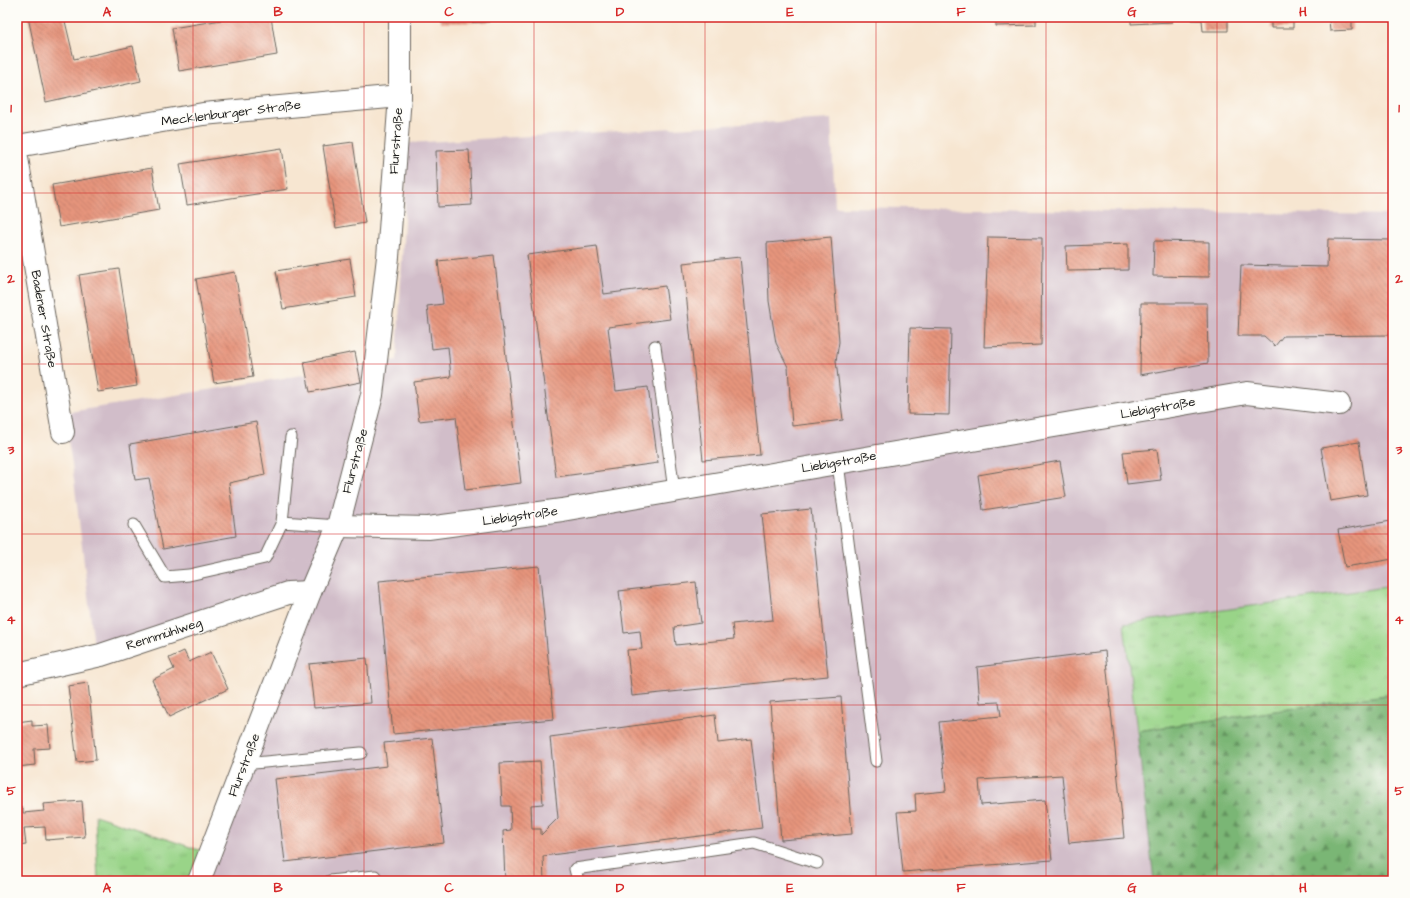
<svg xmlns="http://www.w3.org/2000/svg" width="1410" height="898" viewBox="0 0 1410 898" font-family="'Architects Daughter',sans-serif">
	<defs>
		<pattern id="grass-tufts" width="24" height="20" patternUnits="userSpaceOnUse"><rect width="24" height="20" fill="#99d488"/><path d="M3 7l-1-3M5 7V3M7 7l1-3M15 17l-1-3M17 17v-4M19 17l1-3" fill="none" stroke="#83b575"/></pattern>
		<pattern id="forest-firs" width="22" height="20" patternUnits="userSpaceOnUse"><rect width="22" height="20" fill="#7ab674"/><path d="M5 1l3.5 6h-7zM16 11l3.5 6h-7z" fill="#63935e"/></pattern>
		<pattern id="building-back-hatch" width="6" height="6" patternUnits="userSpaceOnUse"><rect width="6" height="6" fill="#e6947d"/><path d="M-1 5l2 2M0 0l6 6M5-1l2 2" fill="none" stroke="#ba7866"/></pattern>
	</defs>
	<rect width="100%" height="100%" fill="#fdfcf7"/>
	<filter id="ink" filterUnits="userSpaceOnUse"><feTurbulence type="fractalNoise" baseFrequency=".025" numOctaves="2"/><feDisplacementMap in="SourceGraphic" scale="8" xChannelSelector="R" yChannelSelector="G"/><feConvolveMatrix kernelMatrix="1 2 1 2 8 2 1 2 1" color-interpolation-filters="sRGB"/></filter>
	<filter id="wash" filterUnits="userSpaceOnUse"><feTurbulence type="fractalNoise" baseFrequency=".012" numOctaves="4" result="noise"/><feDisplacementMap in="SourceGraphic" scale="16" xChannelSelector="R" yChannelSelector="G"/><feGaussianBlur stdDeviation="0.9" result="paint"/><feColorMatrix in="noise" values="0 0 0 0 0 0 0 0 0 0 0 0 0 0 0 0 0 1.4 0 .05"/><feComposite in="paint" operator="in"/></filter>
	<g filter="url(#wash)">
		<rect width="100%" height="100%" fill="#f7e6d1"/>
		<path fill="#d1bdc9" d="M831,119l4,88 558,8v371l-269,38 30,257h-965l120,-302 -214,75 -23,-191 -9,-50 334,-53 11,-217z"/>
		<path fill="url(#grass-tufts)" stroke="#5a7852" d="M1393,586v108l-256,37 -13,-107z
			M95,815l107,36 -13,30h-91z"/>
		<path fill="url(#forest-firs)" stroke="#4b6948" d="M1393,694v187h-239l-17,-150z"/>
		<g id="blocks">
			<path fill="url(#building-back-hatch)" d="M28,17h36l10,42 59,-13 8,35 -95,21z
				M240,17h31l6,38 -98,16 -7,-43z
				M441,17h48v5l-48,1z
				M592,17h21v1l-21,1z
				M996,17h40v8l-40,1z
				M1131,17h41v5l-41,2z
				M1192,17h36v14h-25l-1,-11h-10z
				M1271,17h22v11h-22z
				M1317,17h35v13l-22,1 -1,-12h-12z
				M353,142l12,81 -29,5 -13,-82z
				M282,148l6,41 -101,16 -7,-41z
				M469,150l3,55 -34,2 -2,-56z
				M152,168l7,42 -100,17 -7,-42z
				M831,237l8,105 -3,19 7,59 -51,6 -4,-59 -12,-24 -7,-42 -2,-58z
				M988,237l54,1 -1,107 -57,2z
				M1328,239l65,1v95l-110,1 -8,10 -11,-10h-26l3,-71 86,2z
				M1154,241l55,1v35l-56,-1z
				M1128,244v26l-61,1 -1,-25z
				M597,246l7,48 61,-8 5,33 -62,8 8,64 32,-4 10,76 -102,14 -29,-222z
				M494,255l27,228 -56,7 -9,-73 -37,4 -5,-39 37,-5 -3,-30 -16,2 -5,-43 16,-2 -5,-43z
				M740,257l20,198 -57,5 -20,-197z
				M350,259l6,38 -73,12 -7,-38z
				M119,269l18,117 -39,6 -19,-117z
				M235,272l18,105 -39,6 -18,-104z
				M1141,303h66l1,60 -68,12z
				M910,328l41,1 -2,86 -41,-1z
				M355,352l6,30 -51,10 -6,-30z
				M256,422l9,53 -36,8 7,53 -73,13 -14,-71 -14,2 -5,-36z
				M1359,442l8,53 -37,6 -9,-53z
				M1157,449l4,31 -34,4 -4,-32z
				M1060,461l6,36 -83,13 -5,-35z
				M811,509l17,167 -196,20 -5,-46 15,-1 -2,-18 -16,2 -5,-42 77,-9 5,41 -27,4 2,18 58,-6 -2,-15 41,-4 -11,-106z
				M1391,521l2,9v29l-48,8 -7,-37z
				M539,566l15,153 -161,15 -14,-153z
				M184,651l5,11 22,-10 17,37 -59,28 -17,-37 22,-11 -5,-11z
				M1105,651l19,187 -55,5 -7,-68 -83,5 2,25 64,-5 7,60 -149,12 -6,-60 19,-1 -1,-17 31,-3 -7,-69 62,-6 -2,-14 -19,1 -3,-36z
				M367,658l4,45 -57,5 -5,-44z
				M88,683l8,77 -19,2 -9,-76z
				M841,697l11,137 -71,6 -11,-138z
				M715,715l3,28 33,-4 11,89 -219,28 1,25h-39l-2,-50 8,-1 -1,-24h-8l-2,-43 40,-2 3,43 -12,1 1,24h9v6l17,-17 -8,-81z
				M32,720v6l16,-1 2,23 -16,1 1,16 -18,2v-45z
				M432,738l12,105 -159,19 -10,-83 112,-13 -3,-23z
				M82,801l3,36 -39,3 -1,-13 -21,1 2,17 -9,1v-38h6v5l21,-2 -1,-7z"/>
		</g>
	</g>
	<g filter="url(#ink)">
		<use href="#blocks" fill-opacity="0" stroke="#69635b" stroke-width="1"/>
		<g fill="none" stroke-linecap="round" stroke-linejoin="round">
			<g stroke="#69635b" stroke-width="13">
				<path id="lane" d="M655,346l19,145
					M838,463l38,298
					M282,522l9,-85
					M134,525l31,52 24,-2 76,-17 17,-36 56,4
					M244,764l117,-11
					M330,881l45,-5
					M578,881l-3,-12 179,-26 63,20"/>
			</g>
			<g stroke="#69635b" stroke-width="24">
				<path id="street" d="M17,146l186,-32 197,-18
					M17,158l46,274
					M338,526l90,2 134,-18 685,-117 92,11
					M17,674l84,-19 187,-62 22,-1"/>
			</g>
			<g stroke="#69635b" stroke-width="24">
				<path id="secondary" d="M199,881l111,-289 28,-66 34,-131 16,-138 12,-161v-79"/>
			</g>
			<use href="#lane" stroke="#fff" stroke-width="11"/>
			<use href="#street" stroke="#fff" stroke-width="22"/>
			<use href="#secondary" stroke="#fff" stroke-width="22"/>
		</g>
	</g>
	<path fill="none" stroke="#d62828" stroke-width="1" stroke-opacity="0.55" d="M193,17v864M364,17v864M534,17v864M705,17v864M876,17v864M1046,17v864M1217,17v864M17,193h1376M17,364h1376M17,534h1376M17,705h1376"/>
	<g text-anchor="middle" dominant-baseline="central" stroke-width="3" stroke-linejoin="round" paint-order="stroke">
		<g font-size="13" fill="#1c1c1c" stroke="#fdfcf7">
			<text transform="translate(231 113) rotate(-7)">Mecklenburger Straße</text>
			<text transform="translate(396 141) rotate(-86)">Flurstraße</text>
			<text transform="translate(44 319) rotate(80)">Badener Straße</text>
			<text transform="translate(1158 408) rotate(-10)">Liebigstraße</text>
			<text transform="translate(355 461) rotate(-75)">Flurstraße</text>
			<text transform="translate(839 462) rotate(-10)">Liebigstraße</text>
			<text transform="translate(520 516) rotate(-8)">Liebigstraße</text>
			<text transform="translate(164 634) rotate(-18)">Rennmühlweg</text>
			<text transform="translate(244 765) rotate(-69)">Flurstraße</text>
		</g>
	</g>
	<rect width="1410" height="898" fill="none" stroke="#fdfcf7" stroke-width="44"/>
	<rect x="22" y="22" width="1366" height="854" fill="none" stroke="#d62828" stroke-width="1.5"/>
	<g font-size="13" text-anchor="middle" font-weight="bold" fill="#d62828">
		<text x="107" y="16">A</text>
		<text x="278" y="16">B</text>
		<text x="449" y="16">C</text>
		<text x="620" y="16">D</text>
		<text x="790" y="16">E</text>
		<text x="961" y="16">F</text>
		<text x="1132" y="16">G</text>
		<text x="1303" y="16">H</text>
		<text x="11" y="112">1</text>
		<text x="1399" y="112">1</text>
		<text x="11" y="283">2</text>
		<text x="1399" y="283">2</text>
		<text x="11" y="454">3</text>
		<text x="1399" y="454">3</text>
		<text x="11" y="624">4</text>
		<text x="1399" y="624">4</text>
		<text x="11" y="795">5</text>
		<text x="1399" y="795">5</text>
		<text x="107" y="892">A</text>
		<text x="278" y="892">B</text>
		<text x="449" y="892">C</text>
		<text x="620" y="892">D</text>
		<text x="790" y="892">E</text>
		<text x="961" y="892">F</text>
		<text x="1132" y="892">G</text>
		<text x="1303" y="892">H</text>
	</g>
</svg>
